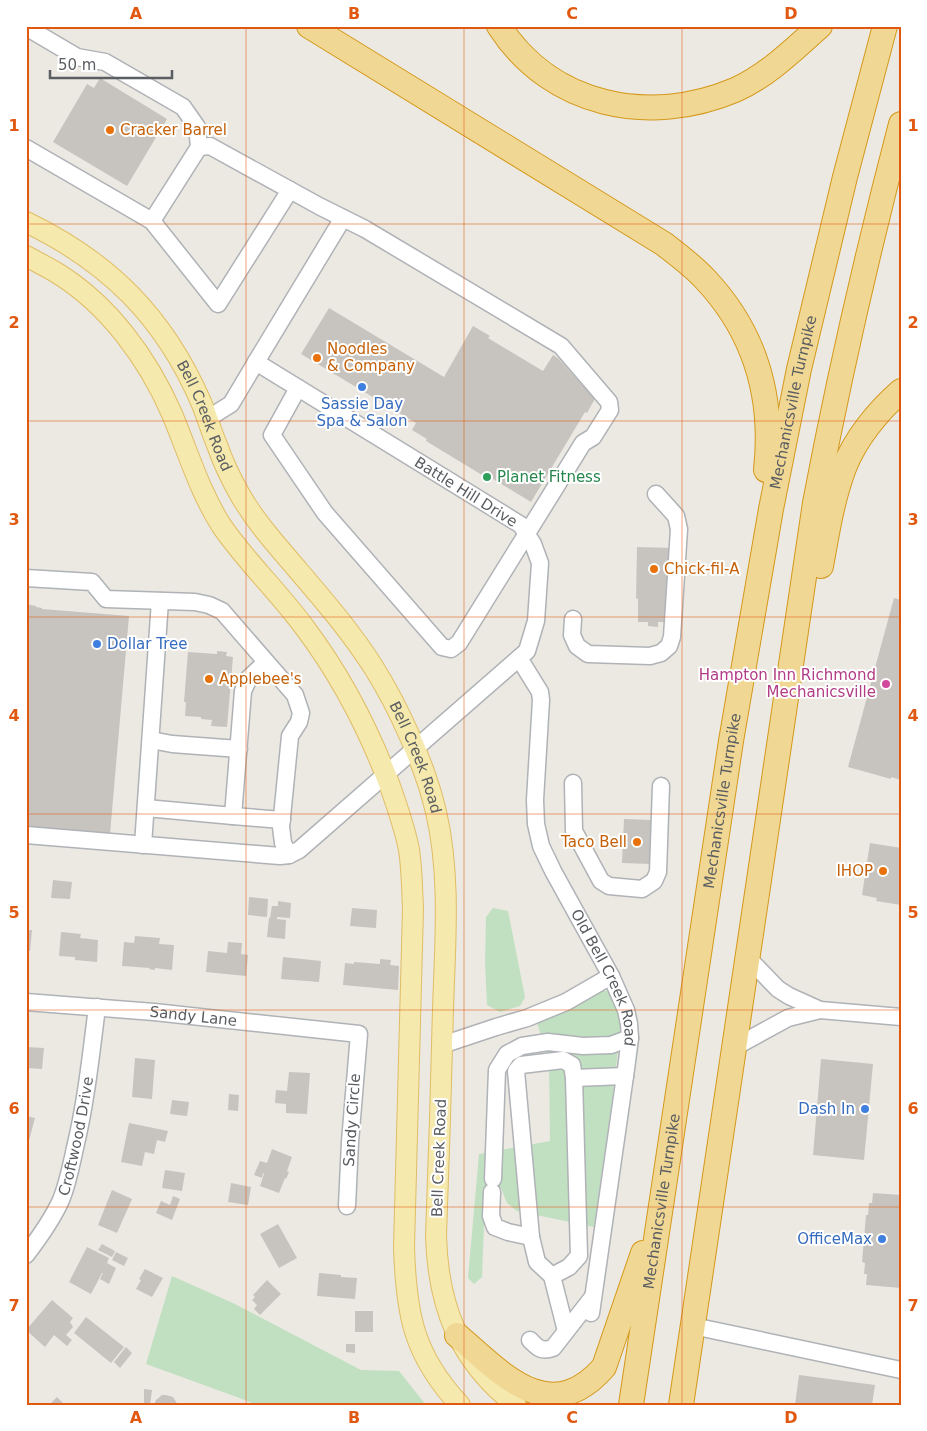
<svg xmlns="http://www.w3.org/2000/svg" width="927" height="1431" viewBox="0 0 927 1431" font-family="'DejaVu Sans',sans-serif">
	<rect width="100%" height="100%" fill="#ebe9e2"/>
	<path fill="#c1e0c1" d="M493,908l15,3 17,86 -5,9 -20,6 -13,-7 -2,-43 1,-45z
		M603,991h6l4,5 8,28 -9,78 -18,125 -77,-16 -10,-8 -6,-15 -11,3 -5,9 -3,77 -8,7 -6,-6 11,-124 71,-13 -1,-81 -12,-37z
		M172,1276l63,28 126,66 38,1 27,34h-170l-11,-5 -99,-36z"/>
	<path fill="#c7c4bf" d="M100,78l67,41 -40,67 -74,-44 34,-58 7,4z
		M329,308l115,69 29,-51 17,10 -2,2 55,33 10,-16 6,4 23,26 2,-2 12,14 -9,16 -2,-1 -54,90 -43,-26 -1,2 -61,-37 1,-2 -15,-9 4,-7 -115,-69z
		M637,547l36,1 -5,74h-10v5l-10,-1v-4h-10v-24l-2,1z
		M894,598l7,2v180l-10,-3v2l-43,-12z
		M26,604l10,2v1l6,1v1l87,7 -19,218 -84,-7z
		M217,651l10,1 -1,4 7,1 -6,70 -16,-1 1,-6 -11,-1v-2l-16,-1 1,-14h-2l4,-50 29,2z
		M624,819l28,1 -1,44 -29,-1z
		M870,843l31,5v57l-25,-4 1,-3 -15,-3z
		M53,880l19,2 -2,17 -19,-1z
		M249,897l19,2 -1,18 -19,-2z
		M278,901l13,2 -1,15 -13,-1v2l9,1 -1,19 -18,-2 2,-19h1l2,-12h6z
		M352,908l25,2 -1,18 -26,-2z
		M26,930h6l-2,21h-4z
		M61,932l20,2 -1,4 18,2 -1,22 -22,-2v-3l-16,-1z
		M135,936l25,2 -1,6 15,1 -2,25 -17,-2v2l-6,-1 1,-1 -28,-2 2,-24 10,1z
		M228,942l14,1 -1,11 7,1 -2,21 -40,-4 2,-21 19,2z
		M283,957l38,4 -2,21 -38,-3z
		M380,959l11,1 -1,5 9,1 -1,24 -55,-5 2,-22 9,1v-2l26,2z
		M26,1047l18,1 -2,21 -16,-1z
		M135,1058l20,2 -3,39 -20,-2z
		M821,1059l52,5 -9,96 -51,-5z
		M289,1072l21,1 -3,41 -21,-1v-9l-11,-1 1,-13 11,1z
		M229,1094l10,1 -1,16 -10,-1z
		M172,1100l17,2 -2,14 -17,-2z
		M26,1116l9,2 -8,30h-1z
		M129,1123l39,8 -3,11 -8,-2 -3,14 -9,-2 -3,14 -21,-4z
		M272,1149l20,8 -5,14 2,1 -3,7 -1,-1 -6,15 -19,-7 4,-12 -1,-1 -1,5 -8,-3 6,-14 7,2z
		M165,1170l20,3 -3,18 -20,-3z
		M231,1183l20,4 -3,18 -20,-3z
		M112,1190l20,9 -15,34 -19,-8z
		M873,1193l28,2v93l-35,-3 1,-11h-3l1,-11 -3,-1 4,-47h2l1,-12h3z
		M173,1196l7,3 -8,21 -16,-7 5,-12 9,4z
		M278,1224l19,34 -18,10 -19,-34z
		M102,1244l13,7 -3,6 -14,-7z
		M87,1247l22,11 -2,5 9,5 -7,16 -9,-5 3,-6h-1l-11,21 -22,-12z
		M116,1252l12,6 -4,8 -12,-6z
		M145,1269l18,9 -11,19 -16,-8 5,-9 -2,-1z
		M319,1273l22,2v2l16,1 -2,21 -38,-3z
		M267,1280l14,14 -21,21 -6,-6 3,-4 -5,-5 3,-3 -2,-2z
		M52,1300l21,18 -3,4 3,5 -7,8 6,5 -5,6 -13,-11 -9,12 -19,-17z
		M355,1311h18v21h-18z
		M86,1317l38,30 -13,16 -37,-30z
		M346,1344h9v9l-9,-1z
		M126,1347l6,6 -12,15 -6,-6z
		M799,1375l76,10 -3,20h-77z
		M144,1389l8,1 -2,15h-6z
		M162,1395h4l7,2 5,8h-24l2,-5z
		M57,1397l8,8h-16z"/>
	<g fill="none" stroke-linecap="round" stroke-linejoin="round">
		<g stroke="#afb2b6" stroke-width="19">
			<g id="minor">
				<path d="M26,27l51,30 28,5 78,45 14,20 2,20 -47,74 -126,-73"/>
				<path d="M199,147l11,-1 109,60 46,23 196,117 48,56 1,8 -17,27 -10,6 -124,200 -8,6 -9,-2 -117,-134 -53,-78 26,-47"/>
				<path d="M152,221l66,83 72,-114"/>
				<path d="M256,362l87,-144"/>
				<path d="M26,578l66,4 14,17 89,3 14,3 13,6 73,84 6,18 -2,9 -9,14 -9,91 2,16 6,12"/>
				<path d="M573,619l-1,16 5,11 11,8 62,2 11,-3 8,-7 3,-9 7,-108 -3,-13 -20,-22"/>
				<path id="s1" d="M519,658l21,34 1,8 -6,100 1,24 5,22 12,25 58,105 15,34 3,14 1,14 -4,31 -35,244"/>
				<path d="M151,740l21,4 67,5"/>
				<path d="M573,783l1,48 27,50 8,5 33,3 12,-8 4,-9 3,-86"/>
				<path d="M146,808l87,8 10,-125 6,-13 17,-16"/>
				<path d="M233,816l49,4"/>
				<path d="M26,835l254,21 9,-1 10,-5 228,-199 9,-30 4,-58 -7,-19 -12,-19 -265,-163 -25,42 -24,15"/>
				<path d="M143,845l17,-244"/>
				<path d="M747,957l31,32 11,7 31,14 81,7"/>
				<path id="s2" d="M26,1002l128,10 205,22 -9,108 -3,64"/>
				<path d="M442,1045l54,-18 31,-9 39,-16 45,-26"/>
				<path d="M735,1047l53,-29 32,-8"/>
				<path d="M574,1078l51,-2"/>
				<path d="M493,1179l4,-109 10,-16 15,-8 26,-4 35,4 28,-1 19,-7"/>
				<path d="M492,1192l-1,24 4,11 13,5 23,5"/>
				<path id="s3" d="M26,1255c13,-17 26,-35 35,-55 7,-17 10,-34 14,-52 11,-46 16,-93 22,-141"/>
				<path d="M552,1276l17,-9 10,-11 -5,-178 -2,-13 -9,-5 -42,5 -5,6 15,166 6,25 15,14 14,55"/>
				<path d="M693,1326l208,44"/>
				<path d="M530,1340c8,8 11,12 23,8l39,-50"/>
			</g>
		</g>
		<g stroke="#e0bd66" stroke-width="22">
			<g id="major">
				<path id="s4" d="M26,222c83,40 138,95 175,180 6,14 10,29 16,43 6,17 13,32 22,48 14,25 33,47 52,69 29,34 59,68 83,106 25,40 51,97 62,144 15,64 9,132 7,197 -2,76 -4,151 -7,227 2,70 23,125 80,169"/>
				<path d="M26,256c11,6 21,11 31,17 52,32 91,86 115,141 16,38 27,76 49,111 25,37 58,67 84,103 36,48 64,102 85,158 7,21 15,42 19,64 3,19 3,39 4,59l-9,338c2,66 9,108 56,158"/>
			</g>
		</g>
		<g stroke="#d4981a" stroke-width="26">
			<g id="highway">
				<path d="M309,26l355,218c14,11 29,22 41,35 51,54 69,118 61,191"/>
				<path d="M499,26c52,81 151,100 236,64 32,-14 59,-41 85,-64"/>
				<path d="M821,566c6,-33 11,-66 23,-98 11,-29 34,-57 57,-77"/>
				<path d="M457,1335c44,38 93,94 147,32l39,-114"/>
				<path id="s5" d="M631,1405l100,-664 40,-232 28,-140 46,-192 40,-151"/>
				<path d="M681,1405l134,-902c24,-127 53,-253 86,-379"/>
			</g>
		</g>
		<use href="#minor" stroke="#fff" stroke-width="16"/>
		<use href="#major" stroke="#f5e9ad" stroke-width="20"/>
		<use href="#highway" stroke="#f0d894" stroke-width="24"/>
	</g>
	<path fill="none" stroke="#e15910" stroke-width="1" stroke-opacity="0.55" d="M246,26v1379M464,26v1379M682,26v1379M26,224h875M26,421h875M26,617h875M26,814h875M26,1010h875M26,1207h875"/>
	<g fill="#e8710a" stroke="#fff" stroke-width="2">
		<circle cx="110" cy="130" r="5"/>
		<circle cx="317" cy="358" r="5"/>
		<circle cx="654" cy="569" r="5"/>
		<circle cx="209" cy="679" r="5"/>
		<circle cx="637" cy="842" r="5"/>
		<circle cx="883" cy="871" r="5"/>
	</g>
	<g fill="#3f7fe0" stroke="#fff" stroke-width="2">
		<circle cx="362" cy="387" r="5"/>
		<circle cx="97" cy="644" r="5"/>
		<circle cx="865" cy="1109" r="5"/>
		<circle cx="882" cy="1239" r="5"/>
	</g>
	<circle fill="#2e9e5b" stroke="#fff" stroke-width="2" cx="487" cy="477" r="5"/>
	<circle fill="#d1479c" stroke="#fff" stroke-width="2" cx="886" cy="684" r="5"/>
	<g text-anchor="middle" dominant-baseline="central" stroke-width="4" stroke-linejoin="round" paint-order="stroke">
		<g font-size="15" fill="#c56008" stroke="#fff" text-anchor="start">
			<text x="120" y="130">Cracker Barrel</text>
			<text x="327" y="349">Noodles<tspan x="327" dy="17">&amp; Company</tspan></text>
			<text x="664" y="569">Chick-fil-A</text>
			<text x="219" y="679">Applebee's</text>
			<text x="627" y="842" text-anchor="end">Taco Bell</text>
			<text x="873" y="871" text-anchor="end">IHOP</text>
		</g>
		<g font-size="15" fill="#5a5d61" stroke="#fff">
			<text stroke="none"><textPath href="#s5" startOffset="1016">Mechanicsville Turnpike</textPath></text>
			<text stroke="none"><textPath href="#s4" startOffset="271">Bell Creek Road</textPath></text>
			<text transform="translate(466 492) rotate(32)">Battle Hill Drive</text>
			<text stroke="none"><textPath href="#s4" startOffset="676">Bell Creek Road</textPath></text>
			<text stroke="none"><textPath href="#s5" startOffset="611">Mechanicsville Turnpike</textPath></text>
			<text stroke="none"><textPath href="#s1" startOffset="342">Old Bell Creek Road</textPath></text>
			<text stroke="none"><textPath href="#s2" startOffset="168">Sandy Lane</textPath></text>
			<text transform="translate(352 1120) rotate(-86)">Sandy Circle</text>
			<text stroke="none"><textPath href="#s3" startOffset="131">Croftwood Drive</textPath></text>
			<text transform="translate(439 1158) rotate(-88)">Bell Creek Road</text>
			<text stroke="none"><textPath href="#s5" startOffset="206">Mechanicsville Turnpike</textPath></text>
		</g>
		<g font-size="15" fill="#366cbe" stroke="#fff" text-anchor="end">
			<text x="362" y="404" text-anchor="middle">Sassie Day<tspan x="362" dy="17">Spa &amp; Salon</tspan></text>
			<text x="107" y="644" text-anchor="start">Dollar Tree</text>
			<text x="855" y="1109">Dash In</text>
			<text x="872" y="1239">OfficeMax</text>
		</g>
		<g font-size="15" fill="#27864d" stroke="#fff" text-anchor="start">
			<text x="497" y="477">Planet Fitness</text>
		</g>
		<g font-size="15" fill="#b23c85" stroke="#fff" text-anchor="end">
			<text x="876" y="675">Hampton Inn Richmond<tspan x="876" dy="17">Mechanicsville</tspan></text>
		</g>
	</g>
	<rect width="927" height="1431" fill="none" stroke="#ffffff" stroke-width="55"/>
	<path d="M50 70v8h122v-8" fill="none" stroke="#5a5d61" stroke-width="2.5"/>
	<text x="58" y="70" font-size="15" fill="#5a5d61" stroke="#ffffff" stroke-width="4" paint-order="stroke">50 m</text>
	<rect x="28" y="28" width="872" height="1376" fill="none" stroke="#e15910" stroke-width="2"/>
	<g font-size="16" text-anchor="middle" font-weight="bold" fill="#e15910">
		<text x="136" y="19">A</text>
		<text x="354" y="19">B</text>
		<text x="572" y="19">C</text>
		<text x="791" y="19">D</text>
		<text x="14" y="131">1</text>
		<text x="913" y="131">1</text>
		<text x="14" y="328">2</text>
		<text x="913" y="328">2</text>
		<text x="14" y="525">3</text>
		<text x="913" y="525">3</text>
		<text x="14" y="721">4</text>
		<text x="913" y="721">4</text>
		<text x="14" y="918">5</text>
		<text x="913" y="918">5</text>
		<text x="14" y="1114">6</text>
		<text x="913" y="1114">6</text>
		<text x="14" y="1311">7</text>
		<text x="913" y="1311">7</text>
		<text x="136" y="1423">A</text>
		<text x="354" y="1423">B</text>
		<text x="572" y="1423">C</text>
		<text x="791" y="1423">D</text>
	</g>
</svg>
